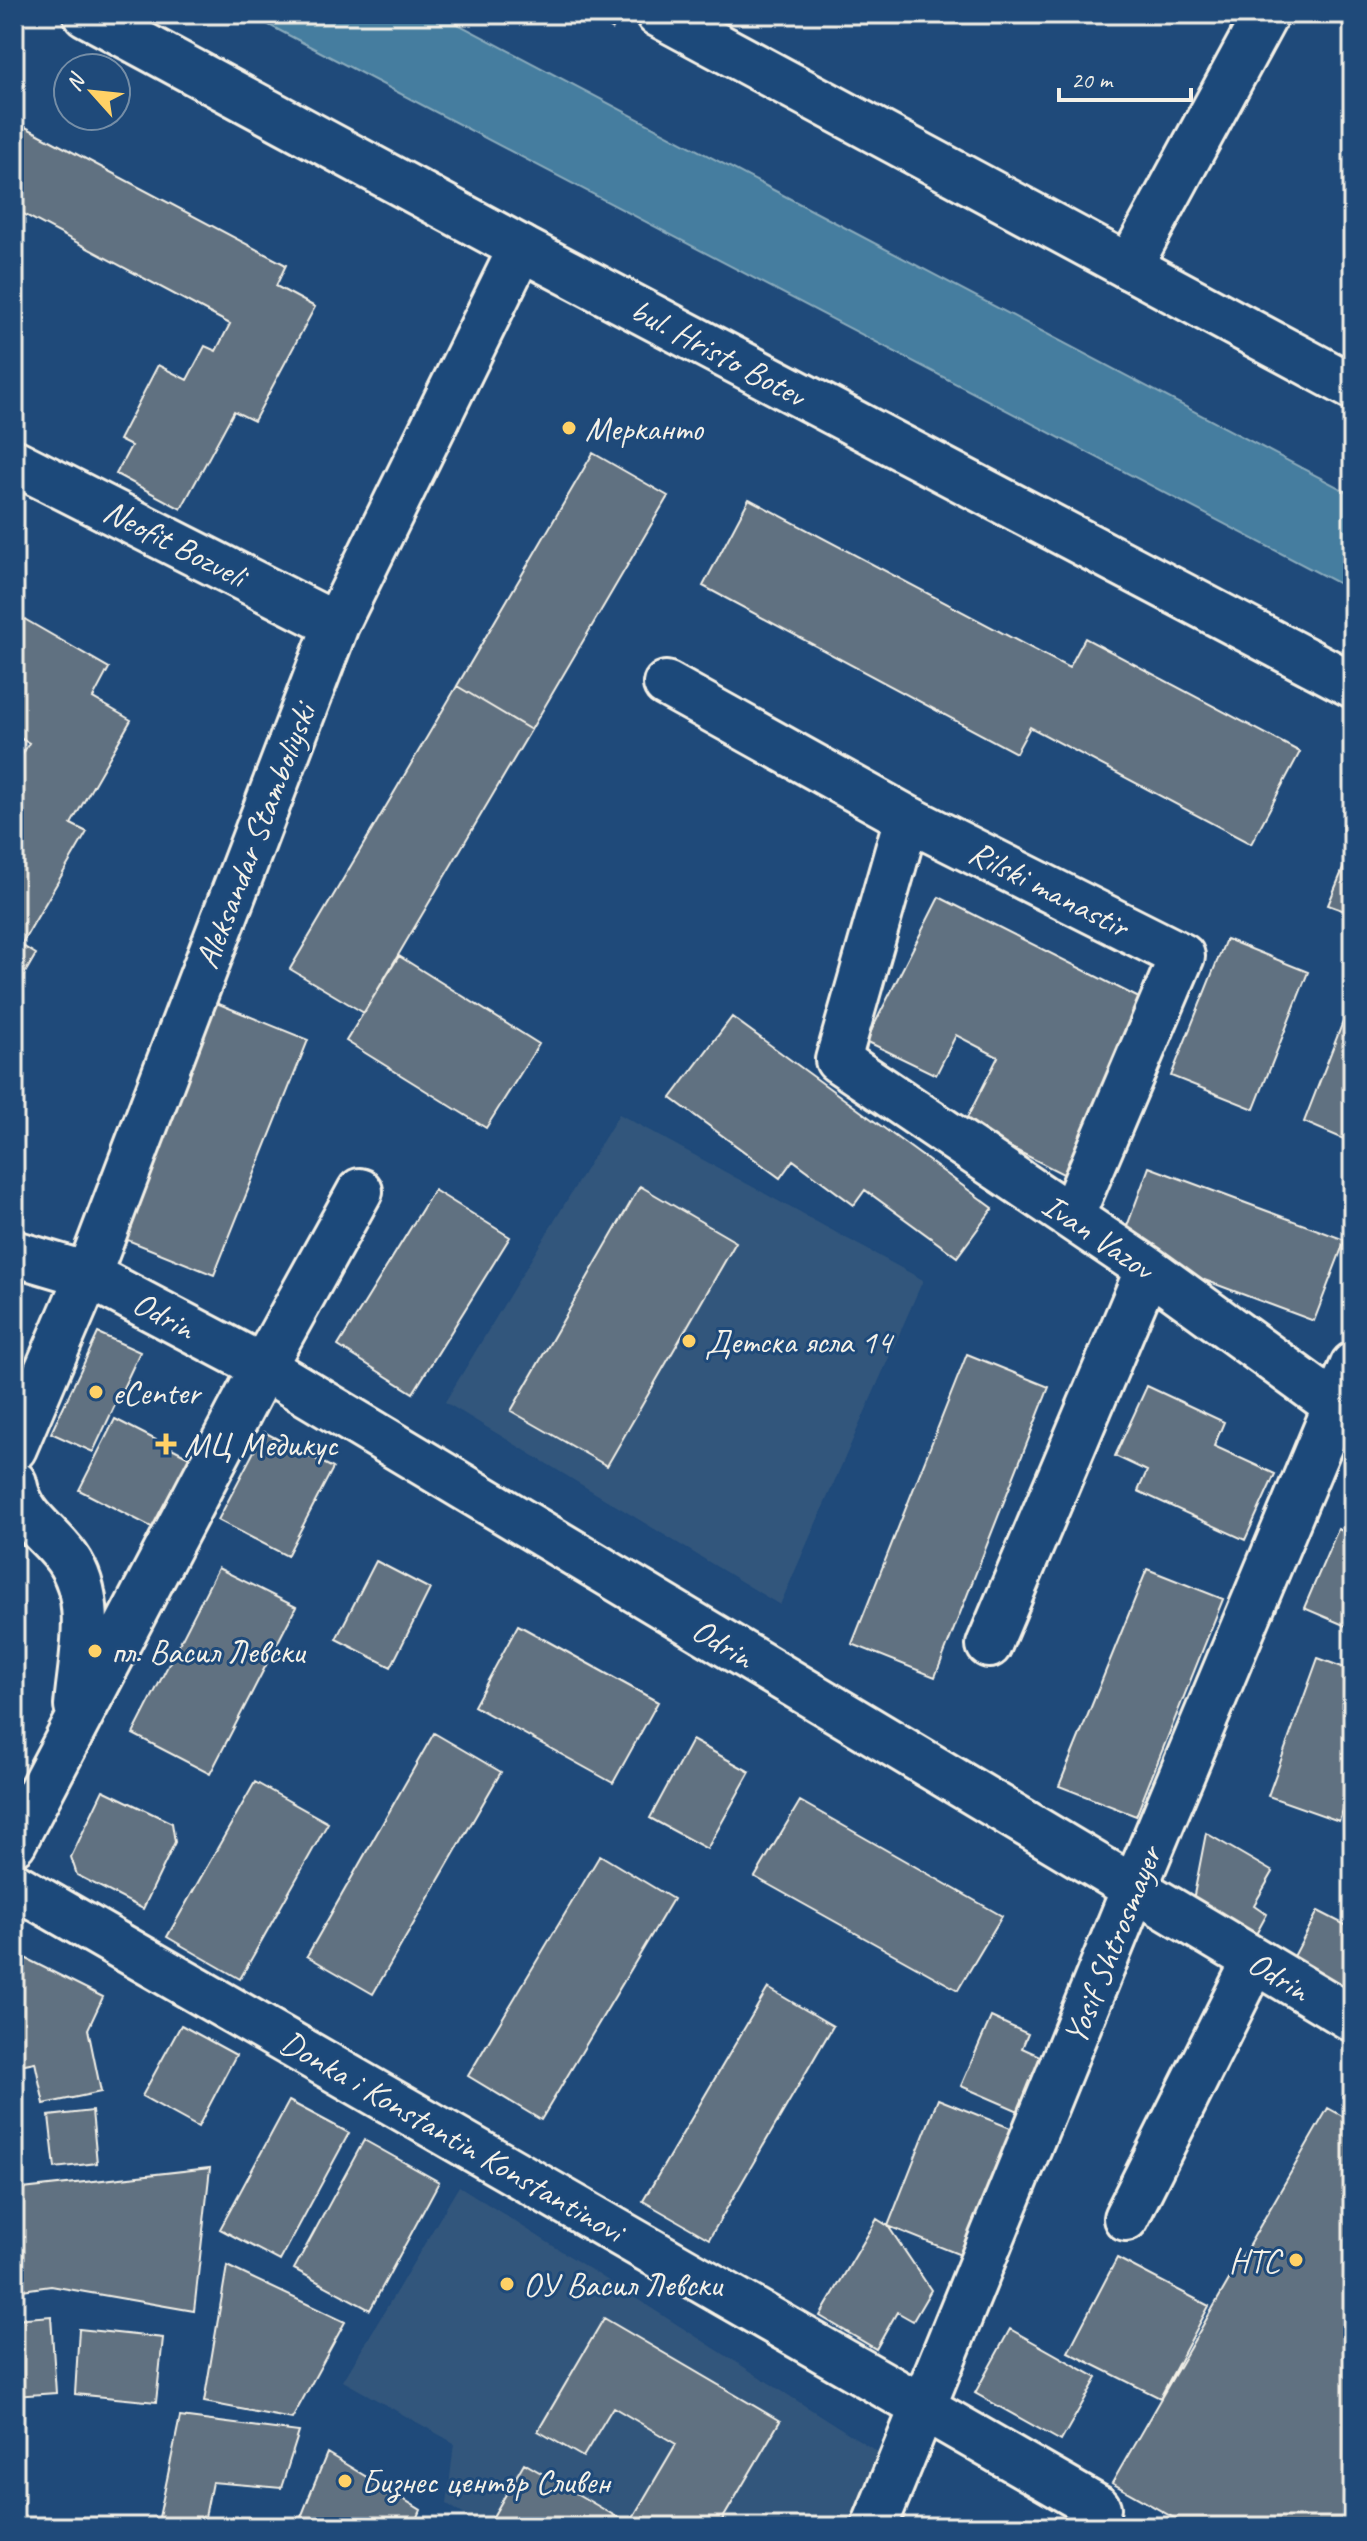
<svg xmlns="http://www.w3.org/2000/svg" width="1367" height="2541" viewBox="0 0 1367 2541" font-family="Caveat,sans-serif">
	<rect width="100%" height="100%" fill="#1f4a7a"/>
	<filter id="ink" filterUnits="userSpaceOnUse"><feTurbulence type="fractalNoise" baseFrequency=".0125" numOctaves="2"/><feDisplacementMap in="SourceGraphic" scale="16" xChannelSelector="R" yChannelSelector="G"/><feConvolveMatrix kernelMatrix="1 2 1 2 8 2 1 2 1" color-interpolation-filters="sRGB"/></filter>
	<g filter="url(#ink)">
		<path fill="#32567c" d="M619,1114l304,166 -143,325 -335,-203z
			M459,2186l422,268 -28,73h-369l-37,-23 7,-61 -111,-62z"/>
		<path fill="#447d9f" stroke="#8aabbc" stroke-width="2" d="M248,14h191l914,481v96z"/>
		<path fill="#607181" stroke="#f4f1e8" stroke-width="2" d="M14,121l272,144 -10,21 39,21 -61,114 -20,-10 -53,98 -65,-35 15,-28 -12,-6 39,-75 29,15 18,-34 11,5 14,-27 -216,-115z
			M593,453l75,43 -137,234 -74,-44z
			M749,499l320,169 16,-30 215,114 -49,92 -221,-117 -14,26 -313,-167z
			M14,613l95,55 -16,30 38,22 -60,104 16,8 -66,113 15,9 -22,38v-223l15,-26 -15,-8z
			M457,686l74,44 -167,283 -74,-44z
			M1353,845v69l-25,-9z
			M939,897l214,108 -86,171 -103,-52 34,-67 -42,-22 -20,40 -70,-34z
			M1226,939l82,33 -54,137 -83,-33z
			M399,956l140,88 -53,84 -140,-87z
			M1353,996v147l-49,-21z
			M214,1002l94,38 -94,235 -94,-38z
			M732,1017l261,191 -36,49 -92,-67 -11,15 -61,-45 -13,18 -109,-80z
			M1149,1167l196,73 -31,81 -195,-73z
			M640,1186l96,56 -129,224 -96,-55z
			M434,1190l76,47 -97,156 -75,-47z
			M98,1333l42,19 -47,100 -42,-19z
			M967,1354l82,33 -114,290 -83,-33z
			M1147,1386l77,36 -10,24 61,28 -30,66 -107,-49 9,-20 -32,-15z
			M115,1419l84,43 -36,71 -84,-43z
			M264,1432l69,36 -46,88 -69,-36z
			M1338,1529l15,6v94l-49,-21z
			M376,1561l54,28 -39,78 -55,-28z
			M218,1568l78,39 -86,167 -77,-40z
			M1147,1569l76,30 -87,217 -77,-30z
			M518,1625l140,77 -45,81 -139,-77z
			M1318,1658l35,13v112l-14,38 -71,-25z
			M434,1733l67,39 -128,222 -66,-38z
			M692,1740l58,32 -43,77 -57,-31z
			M255,1782l73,41 -88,156 -73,-42z
			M103,1790l69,33 3,19 -32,67 -66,-34 -6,-18z
			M800,1801l202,115 -44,74 -203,-113z
			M1206,1833l67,39 -19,33 13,9 -12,22 -62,-36z
			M600,1855l73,44 -132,221 -73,-44z
			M1318,1911l33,17 2,-3v71l-63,-32z
			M25,1958l78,39 -15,32 13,63 -57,12 -9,-42 -20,4 -1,-86z
			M768,1988l65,38 -124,213 -66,-38z
			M991,2017l37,17 -6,14 31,14 -23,54 -69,-30z
			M181,2025l55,30 -38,72 -56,-31z
			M938,2099l80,32 -50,127 -80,-32z
			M289,2101l60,32 -69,128 -60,-32z
			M1328,2108l25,14v405h-163l-78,-44z
			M92,2111l5,52 -42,5 -6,-52z
			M364,2140l75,42 -69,128 -76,-41z
			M210,2168l-16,143 -143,-25 -37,5v-101z
			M877,2219l11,7 43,64 -18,31 -16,-9 -21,37 -56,-33z
			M1117,2258l92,48 -49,92 -92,-46z
			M227,2266l118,56 -53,97 -88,-17z
			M51,2316l5,77 -42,3v-77z
			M604,2318l176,103 -62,106h-231l37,-64 105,61 47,-80 -63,-37 -30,50 -45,-26z
			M79,2329l84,9 -7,64 -81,-8z
			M1010,2329l87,49 -36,63 -86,-48z
			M180,2417l119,15 -18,56 -69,-6 -9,45h-46z
			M327,2453l94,57 -7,17h-117z"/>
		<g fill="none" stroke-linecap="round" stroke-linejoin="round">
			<g stroke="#f4f1e8" stroke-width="50">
				<path id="minor" d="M1129,267l137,-253
					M14,462l322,163
					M666,684l241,134 275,138 -111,261
					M907,818l-69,242 310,209 205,149
					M14,1253l74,22 175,92 1090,652
					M14,1448l74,-173 248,-650 185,-377
					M14,1483c7,37 33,47 53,75 30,42 14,100 10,148
					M989,1645l159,-376
					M14,1842l249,-475 97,-176
					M14,1885l1084,623
					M1126,2218l128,-256
					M874,2527l260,-638 219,-524"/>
			</g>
			<g stroke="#f4f1e8" stroke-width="50">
				<path id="major" d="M86,14l435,234 832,437
					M658,14l695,373"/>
			</g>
			<path stroke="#f4f1e8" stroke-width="5" stroke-dasharray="6 6" stroke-linecap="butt" d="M588,14l27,15"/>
			<use href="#minor" stroke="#1f4a7a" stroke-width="44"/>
			<use href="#major" stroke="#1f4a7a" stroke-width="44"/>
		</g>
	</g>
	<g fill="#ffd166" stroke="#1f4a7a" stroke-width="3">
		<circle cx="569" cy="428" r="8"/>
		<circle cx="689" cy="1341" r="8"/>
		<circle cx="96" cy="1392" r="8"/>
		<path d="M162 1432h8v8h8v8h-8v8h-8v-8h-8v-8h8z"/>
		<circle cx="95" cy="1651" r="8"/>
		<circle cx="1296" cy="2260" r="8"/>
		<circle cx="507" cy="2284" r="8"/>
		<circle cx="345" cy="2481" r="8"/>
	</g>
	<g text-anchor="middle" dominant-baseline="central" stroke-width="6" stroke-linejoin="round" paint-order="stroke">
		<g font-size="34" fill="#f4f1e8" stroke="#1f4a7a">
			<text transform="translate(718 352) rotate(28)">bul. Hristo Botev</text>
			<text transform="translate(175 543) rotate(27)">Neofit Bozveli</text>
			<text transform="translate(255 836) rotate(-69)">Aleksandar Stamboliyski</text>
			<text transform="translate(1049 889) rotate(27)">Rilski manastir</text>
			<text transform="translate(1098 1236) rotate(34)">Ivan Vazov</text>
			<text transform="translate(164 1315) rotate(28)">Odrin</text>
			<text transform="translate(723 1643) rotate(31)">Odrin</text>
			<text transform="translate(1112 1945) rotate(-68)">Yosif Shtrosmayer</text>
			<text transform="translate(1279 1976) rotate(31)">Odrin</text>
			<text transform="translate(452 2136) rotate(30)">Donka i Konstantin Konstantinovi</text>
		</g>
		<g font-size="34" fill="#f4f1e8" stroke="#1f4a7a" text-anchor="start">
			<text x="585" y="428">Мерканто</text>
			<text x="705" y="1341">Детска ясла 14</text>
			<text x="112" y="1392">eCenter</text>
			<text x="184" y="1444">МЦ Медикус</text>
			<text x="111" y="1651">пл. Васил Левски</text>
			<text x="1280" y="2260" text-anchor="end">НТС</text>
			<text x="523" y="2284">ОУ Васил Левски</text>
			<text x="361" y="2481">Бизнес център Сливен</text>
		</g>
	</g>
	<rect width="1367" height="2541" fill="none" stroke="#1f4a7a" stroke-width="48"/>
	<rect x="24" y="24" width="1319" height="2493" fill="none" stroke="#f4f1e8" stroke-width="3" filter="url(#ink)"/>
	<g transform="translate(92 92) rotate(297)"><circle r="38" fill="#1f4a7a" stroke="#748da6" stroke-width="2"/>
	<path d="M0-6L14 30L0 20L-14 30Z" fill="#ffd166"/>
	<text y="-12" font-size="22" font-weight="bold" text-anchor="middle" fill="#f4f1e8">N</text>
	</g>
	<path d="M1059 88v12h132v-12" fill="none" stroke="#f4f1e8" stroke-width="4"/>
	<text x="1071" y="88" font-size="24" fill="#f4f1e8" stroke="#1f4a7a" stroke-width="6" paint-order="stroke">20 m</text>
</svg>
